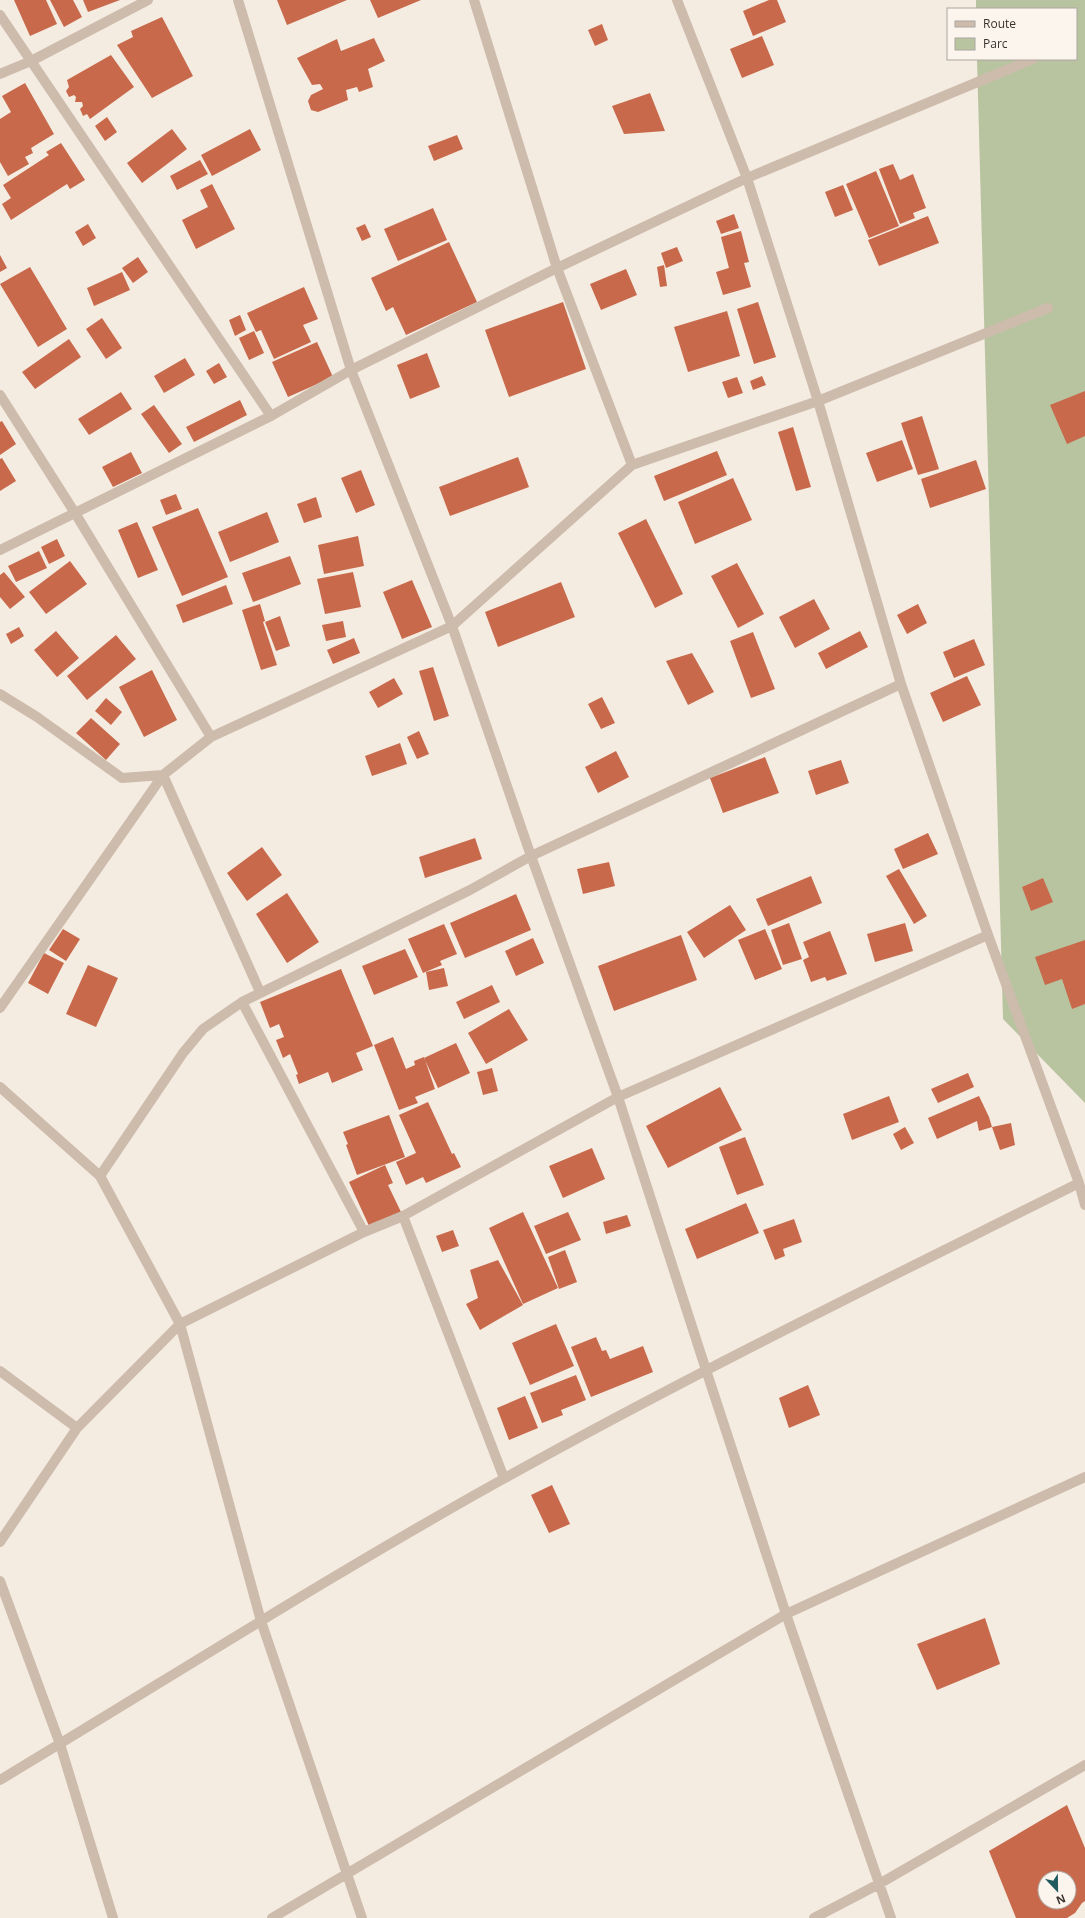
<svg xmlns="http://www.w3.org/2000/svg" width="1085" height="1918" viewBox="0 0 1085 1918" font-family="'Open Sans',sans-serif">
	<rect width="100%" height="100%" fill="#f4ebe1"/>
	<path fill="#b8c4a0" d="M976,0h109v1103l-82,-84 -26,-960h99v-50h-100z"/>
	<path fill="#c8694b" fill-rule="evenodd" d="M14,0h32l11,24 -27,12z
		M50,0h23l9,17 -18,10z
		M83,0h37l-32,12z
		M277,0h70l-60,25z
		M370,0h51l-43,18z
		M769,0h8l9,22 -33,14 -10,-25z
		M162,17l31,59 -41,22 -35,-53 16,-8 -2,-6z
		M602,24l6,16 -13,6 -7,-16z
		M762,36l12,29 -32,13 -12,-29z
		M374,38l11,23 -17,8 5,18 -14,5 -2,-5 -11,3 2,10 -30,12 -7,-2 -3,-9 3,-6 12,-6 -3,-5 -8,1 -15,-27 40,-19 4,12z
		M111,55l23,32 -44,32 -3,-5 -4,2 -3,-7 3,-3 -1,-4h-7l1,-5 -2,-2 -5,2 -3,-6 3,-4 -2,-7z
		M25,83l29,51 -23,14 2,5 -8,4 4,7 -21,12 -8,-14v-43l11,-7 -9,-16z
		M650,93l15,38 -41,3 -12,-28z
		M107,117l10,15 -12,9 -10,-15z
		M172,129l15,20 -45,34 -15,-20z
		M250,129l11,21 -49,26 -11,-21z
		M457,135l6,14 -29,12 -6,-15z
		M61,143l24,37 -15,9 -3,-5 -56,36 -9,-16 9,-6 -8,-13 46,-30 -3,-3z
		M200,160l8,14 -31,16 -7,-14z
		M893,164l7,16 13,-6 13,34 -13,5 2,5 -15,6 -21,-55z
		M876,171l23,55 -30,12 -23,-54z
		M212,184l23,45 -39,20 -14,-29 26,-13 -8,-17z
		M843,185l10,25 -18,7 -10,-25z
		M433,208l14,32 -49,21 -14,-32z
		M734,214l5,14 -18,6 -5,-13z
		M928,216l11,27 -60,23 -11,-26z
		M88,224l8,14 -13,8 -8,-14z
		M365,224l6,13 -9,4 -6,-13z
		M741,231l8,31 -5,1 7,24 -28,8 -7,-23 19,-6 -6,2 -8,-31z
		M449,242l28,60 -71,33 -13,-28 -7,4 -15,-33z
		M677,247l6,14 -17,7 -5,-15z
		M0,255l7,13 -7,4z
		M138,257l10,15 -15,11 -11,-15z
		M664,265l3,21 -7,1 -3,-20z
		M30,267l37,62 -29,18 -38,-63z
		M626,269l11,26 -36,15 -11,-26z
		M122,272l8,18 -36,16 -7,-18z
		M304,287l14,32 -15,6 8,17 -37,17 -13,-29 -5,2 -9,-19z
		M563,302l23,67 -77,28 -24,-67z
		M758,302l18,55 -22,7 -17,-55z
		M727,311l13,45 -52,16 -14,-45z
		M240,315l6,15 -11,6 -6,-16z
		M102,318l20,30 -16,11 -20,-30z
		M254,331l10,22 -15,7 -10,-22z
		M69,339l12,18 -46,32 -13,-17z
		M317,342l16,35 -45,20 -16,-35z
		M427,353l13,34 -30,12 -13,-34z
		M185,358l10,17 -31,18 -10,-17z
		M219,363l8,14 -13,7 -8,-13z
		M762,376l4,9 -13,5 -3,-9z
		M737,377l6,16 -15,5 -6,-16z
		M1085,391v45l-18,8 -17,-39z
		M121,392l11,17 -43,26 -11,-16z
		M240,400l7,15 -53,27 -8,-15z
		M154,405l28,39 -13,9 -28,-39z
		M922,416l17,53 -21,6 -17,-52z
		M2,421l14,23 -16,11v-33z
		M793,427l18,60 -15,4 -18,-59z
		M902,440l11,29 -36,13 -11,-29z
		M717,451l10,24 -63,26 -10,-25z
		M131,452l11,21 -29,14 -11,-20z
		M518,457l11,30 -79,29 -11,-29z
		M2,458l14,23 -16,10v-32z
		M976,460l10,29 -56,19 -9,-29z
		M361,470l14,35 -19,8 -15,-35z
		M733,478l19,42 -57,24 -17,-42z
		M176,494l6,15 -16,6 -6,-15z
		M316,497l6,20 -18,6 -7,-19z
		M198,508l30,69 -46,19 -30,-69z
		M267,512l12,30 -49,20 -12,-30z
		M646,519l37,75 -28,14 -37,-75z
		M137,522l21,48 -20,8 -20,-48z
		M358,536l6,30 -40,8 -6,-29z
		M57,539l8,17 -16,8 -8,-17z
		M39,551l8,17 -31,14 -8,-16z
		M290,556l11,28 -48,18 -11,-29z
		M70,561l17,23 -41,30 -17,-22z
		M737,563l27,51 -26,14 -27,-52z
		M4,572l21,25 -15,12 -10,-12v-22z
		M353,572l8,35 -36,7 -8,-35z
		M412,580l20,47 -30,12 -19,-47z
		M561,582l14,35 -77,30 -13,-35z
		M226,585l7,19 -50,19 -7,-18z
		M814,599l16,30 -35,19 -16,-31z
		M260,604l5,17 -2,1 14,43 -16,5 -19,-60z
		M918,604l9,19 -20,11 -10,-19z
		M280,616l10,30 -14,5 -11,-29z
		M343,621l3,16 -20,4 -4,-16z
		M19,627l5,9 -13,8 -5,-10z
		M56,631l23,27 -22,19 -23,-27z
		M860,631l8,16 -42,22 -8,-16z
		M753,632l22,57 -24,9 -21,-57z
		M116,635l20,24 -49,41 -20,-24z
		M354,638l6,15 -27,11 -6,-14z
		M974,639l11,26 -31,13 -11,-26z
		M692,653l22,39 -26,13 -22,-44z
		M433,667l16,49 -15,5 -15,-50z
		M152,670l25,50 -33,17 -25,-50z
		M967,676l14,29 -38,17 -13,-29z
		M394,678l9,16 -25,14 -9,-16z
		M602,697l13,26 -14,6 -13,-25z
		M106,698l16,14 -11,13 -16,-14z
		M91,718l29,26 -14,16 -30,-27z
		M419,731l10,23 -12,5 -10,-22z
		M400,743l7,21 -35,12 -7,-20z
		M616,751l13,26 -31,16 -13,-26z
		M765,757l14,36 -56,20 -13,-35z
		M841,760l8,23 -33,12 -8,-24z
		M928,833l10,21 -35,15 -9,-20z
		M475,838l7,21 -57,19 -6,-21z
		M262,847l20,28 -35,26 -20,-28z
		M609,862l6,24 -32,8 -6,-25z
		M899,869l28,47 -13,8 -28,-48z
		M811,876l11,27 -54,23 -12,-27z
		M1043,878l10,24 -22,9 -9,-24z
		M287,893l32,49 -32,21 -31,-49z
		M516,894l15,36 -66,28 -15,-35z
		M730,905l16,25 -42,28 -17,-26z
		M789,923l13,36 -19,6 -12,-35z
		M905,923l8,28 -38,11 -8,-28z
		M444,924l13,30 -17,7 2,4 -19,8 -15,-34z
		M63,929l17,10 -14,22 -17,-11z
		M765,929l17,40 -27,11 -17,-40z
		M830,931l17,43 -20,7 -2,-4 -14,5 -8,-22 6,-3 -6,-15z
		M681,935l16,45 -83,31 -16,-45z
		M533,938l11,25 -28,13 -11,-25z
		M1085,940v64l-13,5 -10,-30 -17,6 -10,-28z
		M405,949l13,28 -44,18 -12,-29z
		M44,953l20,10 -16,31 -20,-11z
		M88,965l30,13 -22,49 -30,-13z
		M444,968l4,18 -19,4 -3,-18z
		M341,969l32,77 -17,7 7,17 -31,13 -4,-11 -29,12 -3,-9 2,-1 -8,-20 -7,4 -7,-18 8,-3 -5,-13 -9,4 -10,-26z
		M492,985l8,17 -36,17 -8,-17z
		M509,1009l19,31 -42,24 -18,-31z
		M393,1037l13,32 9,-4 -1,-4 10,-4 11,32 -20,8 3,6 -19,7 -25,-65z
		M456,1043l14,30 -32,15 -14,-30z
		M492,1068l6,23 -15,4 -6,-23z
		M968,1073l6,14 -36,16 -7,-14z
		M720,1087l22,43 -74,38 -22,-42z
		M889,1096l10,26 -47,18 -9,-26z
		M979,1096l10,21 3,10 -13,4 -2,-10 -40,18 -9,-21z
		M428,1102l24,52 2,-1 7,14 -35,16 -3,-6 -17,8 -10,-23 20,-9 -17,-38z
		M389,1115l16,42 -48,18 -11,-30 2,-1 -5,-12z
		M1011,1123l4,22 -15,5 -8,-23z
		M905,1127l9,16 -13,7 -8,-16z
		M745,1137l19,48 -27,10 -18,-48z
		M592,1148l13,31 -42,19 -14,-32z
		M385,1165l8,18 -5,2 13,27 -32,14 -20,-44z
		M746,1203l13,30 -62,26 -12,-30z
		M523,1212l35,76 -35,16 -34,-76z
		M568,1212l13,28 -35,14 -12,-28z
		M627,1215l4,11 -25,8 -3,-12z
		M794,1219l8,23 -19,7 2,7 -10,4 -12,-30z
		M453,1230l6,16 -17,6 -6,-16z
		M565,1250l12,32 -18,7 -11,-32z
		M498,1260l25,45 -43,25 -14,-26 12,-6 -8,-28z
		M556,1324l18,42 -44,19 -18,-42z
		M596,1337l6,14 4,-1 4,9 33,-13 10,26 -62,25 -20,-50z
		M576,1375l10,25 -25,10 2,5 -21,8 -12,-30z
		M808,1385l12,30 -31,13 -10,-30z
		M525,1396l13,32 -29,12 -12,-32z
		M552,1485l18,39 -21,9 -18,-38z
		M985,1618l15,46 -63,26 -20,-46z
		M1067,1805l18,43v53l-3,2 -7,10 -8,5h-51l-27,-67zM1045,1878h24v24h-24z"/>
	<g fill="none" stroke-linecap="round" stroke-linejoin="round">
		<path stroke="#cdbbac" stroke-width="10" d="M238,0l113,370 101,256 79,230 87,241 88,273 80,244 105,304
			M474,0l83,268 75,197
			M677,0l70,178 71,223 83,283 87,251 91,248 6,22
			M0,15l271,401
			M0,74l31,-13 117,-61
			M0,395l75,118 136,224
			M0,550l271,-134 80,-46 206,-102 190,-90 286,-119
			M0,694l37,23 85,61 41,-3 97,217
			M242,1002l122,230
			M0,1008l163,-233 48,-38 241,-111 180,-161 186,-64 230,-93
			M0,1087l100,89 80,148 81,297 101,297
			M100,1176l83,-123 20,-24 39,-27 228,-112 61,-34 370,-172
			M403,1216l101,262
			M0,1371l77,57
			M0,1542l77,-114 103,-104 184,-92 39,-16 215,-119 370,-162
			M0,1581l60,163 53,174
			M0,1780c168,-101 334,-207 505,-302 188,-105 382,-199 574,-295
			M272,1918l514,-304 299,-137
			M814,1918l65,-34 206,-119"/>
	</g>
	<rect x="947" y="8" width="130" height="52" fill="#fbf5ee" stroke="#aea6a0"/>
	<rect x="955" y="21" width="20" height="6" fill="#cdbbac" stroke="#aea6a0"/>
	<text x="983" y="28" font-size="12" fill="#3b302b">Route</text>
	<rect x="955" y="38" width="20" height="12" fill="#b8c4a0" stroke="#aea6a0"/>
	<text x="983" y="48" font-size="12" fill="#3b302b">Parc</text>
	<g transform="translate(1057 1890) rotate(158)"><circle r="19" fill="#fbf5ee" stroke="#aea6a0"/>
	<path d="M0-3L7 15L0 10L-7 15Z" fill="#1f5a5e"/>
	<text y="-6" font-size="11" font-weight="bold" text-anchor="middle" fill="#3b302b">N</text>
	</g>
</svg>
